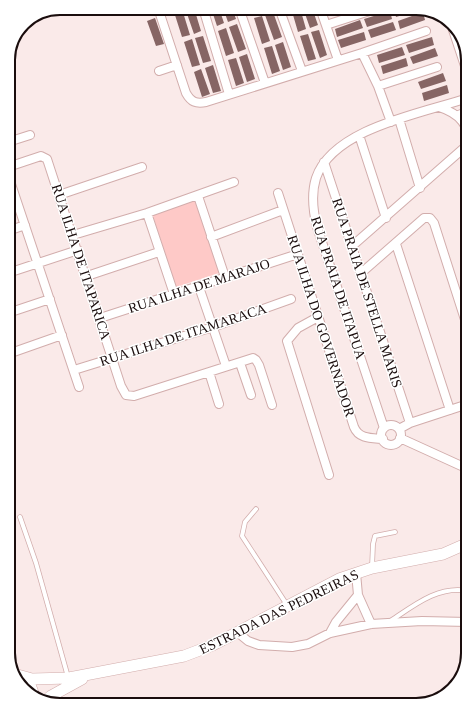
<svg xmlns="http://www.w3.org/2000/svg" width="476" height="713" viewBox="0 0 476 713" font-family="Georgia,serif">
	<rect width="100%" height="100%" fill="#faeae9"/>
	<path fill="#fec9c7" d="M195,200l27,72 -46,15 -24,-74z"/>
	<path fill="#866564" d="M143,8h9l2,6 -8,2z
		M185,8h9l7,23 -7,3z
		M211,8h8l5,15 -7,3z
		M223,8h9l4,11 -8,3z
		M251,8h9l1,3 -8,3z
		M291,8h9l6,21 -8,3z
		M303,8h9l6,17 -8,3z
		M328,8h11l-10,4z
		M398,8h22l2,1 -26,8 -2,-8z
		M182,9l8,26 -8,2 -8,-25z
		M390,11l2,8 -25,8 -3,-8z
		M273,12l9,25 -8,3 -9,-25z
		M423,12l2,8 -25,9 -2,-8z
		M262,16l8,25 -8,3 -8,-26z
		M155,18l9,26 -8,2 -9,-25z
		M360,20l3,8 -26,9 -2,-8z
		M393,22l3,8 -25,8 -3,-8z
		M237,24l9,25 -8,3 -9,-25z
		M226,28l8,25 -8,3 -8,-25z
		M319,30l8,25 -7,3 -9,-26z
		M364,32l2,8 -25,8 -3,-8z
		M308,34l8,25 -8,2 -8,-25z
		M203,36l8,25 -8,2 -8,-25z
		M432,37l2,8 -25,8 -3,-8z
		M192,39l8,26 -8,2 -8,-25z
		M283,42l8,25 -8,3 -8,-25z
		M272,46l8,25 -8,3 -8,-26z
		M402,47l3,8 -26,8 -2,-8z
		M435,48l3,8 -25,8 -3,-7z
		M247,54l8,25 -8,3 -8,-25z
		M236,58l8,25 -8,3 -8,-26z
		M406,58l2,8 -25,8 -2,-8z
		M213,65l8,26 -8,2 -8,-25z
		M201,69l9,25 -8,3 -8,-25z
		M443,73l3,8 -25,8 -3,-7z
		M447,85l2,8 -25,8 -2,-8z"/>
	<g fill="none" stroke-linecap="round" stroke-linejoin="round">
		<g stroke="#d2adac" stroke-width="5.5">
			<path id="lane" d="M455,114l13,-5
				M256,509l-11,13 -3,14 45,69
				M20,517l16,46 32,114
				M372,567l1,-23 2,-8 20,-4
				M389,622c24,-16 49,-37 79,-31"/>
		</g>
		<g stroke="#d2adac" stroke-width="10">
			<path id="street" d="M158,8l28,85c5,9 10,11 20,9l156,-49 64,-22
				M203,8l26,86
				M239,8l26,75
				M279,8l23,63
				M320,8l18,52
				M451,24l17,51
				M326,25l53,-17
				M362,53l16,33 13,36
				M159,71l18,-6
				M378,86l59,-19
				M399,119l21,69
				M359,135l27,83
				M8,142l22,-7
				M324,162l86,261
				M8,167l33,-11 6,3 74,227 5,9 8,1 119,-38 3,2 3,5 13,40
				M8,175l71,212
				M278,193l76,234c5,12 17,11 29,12
				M59,195l83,-28
				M198,196l27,81
				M147,213l27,81
				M8,231l17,-6
				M73,235l74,-22 87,-31
				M211,237l72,-27
				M396,244l54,166
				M351,247l114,-100c8,-21 -7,-34 -26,-40
				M8,273l70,-23
				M360,274l64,-56h6l4,5 34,106
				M87,276l72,-24
				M199,287l27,79
				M8,313l42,-14
				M318,317l-20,11 -11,13 42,134
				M100,318l198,-64
				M8,354l54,-19
				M240,363l11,32
				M74,370l139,-43 78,-28
				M209,372l10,32
				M381 435a10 10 0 1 1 20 0a10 10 0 1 1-20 0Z
				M384,428l-67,-201c-4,-16 -6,-33 -1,-49 17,-50 107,-65 152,-80
				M399,429l11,-6 58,-19
				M400,438l68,31
				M356,573l2,22 13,29
				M237,632l11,9 11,4 33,2 16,-3 22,-11 41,-9 51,-3 46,1
				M330,633l6,-11 22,-27"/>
		</g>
		<g stroke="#d2adac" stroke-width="12">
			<path id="secondary" d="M14,674l18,5 37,-1 115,-22 29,-11 126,-66 33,-11 71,-14 25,-11
				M20,677l10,8 5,13
				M45,701l6,-5 31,-17"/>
		</g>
		<use href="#lane" stroke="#fff" stroke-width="4"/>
		<use href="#street" stroke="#fff" stroke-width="8"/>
		<use href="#secondary" stroke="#fff" stroke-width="11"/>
	</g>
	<g text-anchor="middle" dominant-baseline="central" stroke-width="3" stroke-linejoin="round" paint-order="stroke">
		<g font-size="14" fill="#1a0d0d" stroke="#fff">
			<text transform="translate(81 262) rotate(72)">RUA ILHA DE ITAPARICA</text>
			<text transform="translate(199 286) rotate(-18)">RUA ILHA DE MARAJO</text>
			<text transform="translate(338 288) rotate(72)">RUA PRAIA DE ITAPUA</text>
			<text transform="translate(367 293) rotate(72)">RUA PRAIA DE STELLA MARIS</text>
			<text transform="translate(321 326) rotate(72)">RUA ILHA DO GOVERNADOR</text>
			<text transform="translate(183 335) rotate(-18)">RUA ILHA DE ITAMARACA</text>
			<text transform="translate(279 612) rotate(-26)">ESTRADA DAS PEDREIRAS</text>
		</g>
	</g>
	<path d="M0 0H476V713H0ZM60 15H416A45 45 0 0 1 461 60V653A45 45 0 0 1 416 698H60A45 45 0 0 1 15 653V60A45 45 0 0 1 60 15Z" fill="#fff" fill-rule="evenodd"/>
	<path fill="none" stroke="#1a0d0d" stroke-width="2" d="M60 15H416A45 45 0 0 1 461 60V653A45 45 0 0 1 416 698H60A45 45 0 0 1 15 653V60A45 45 0 0 1 60 15Z"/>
</svg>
